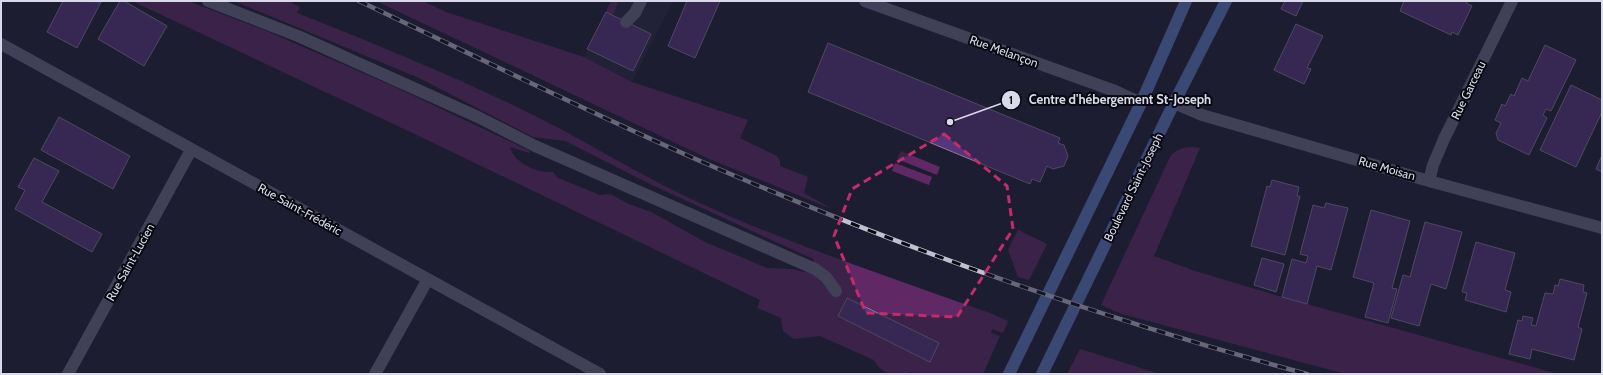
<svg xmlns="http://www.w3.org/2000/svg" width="1603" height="375" viewBox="0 0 1603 375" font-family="Cabin,sans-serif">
	<rect width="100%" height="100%" fill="#1d1d32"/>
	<path fill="#272640" d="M611,1h62l-41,81 -48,-25z"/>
	<path fill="#602965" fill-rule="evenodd" d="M132,1h56l81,31 126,55 135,64 -1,2 -19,-6c5,17 27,26 43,25l5,6 42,17 10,-1 19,10 22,8 54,30 62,26 25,1 17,4 5,-9 -1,-5 -163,-75 -85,-43 -32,-4 -114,-59 -185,-77h54l12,6 -3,6c83,33 165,66 244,106 50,25 97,55 148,79 97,45 200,79 301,115l18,8 -5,12 -11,-4 -1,4 9,3 -17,38h-69l-3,-2c-16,3 -30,3 -37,-12l-54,-24 -26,3 -11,-8 -2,-13 -24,-10 3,-8 -339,-163zM846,298l93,45 -9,18 -92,-45z
		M376,1h47l23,11 138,45 48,25 116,38 -8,18 37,18 3,5v5l28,11 -4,16 28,16 -125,-51z
		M611,1h8l-6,14 -7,-3z
		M1192,147l8,1 -46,108 41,15 87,26 276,77h-212l-224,-60 -21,-9 69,-148c6,-8 12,-9 22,-10z
		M901,151l39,16 -3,8 -40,-16z
		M895,163l37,14 -3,8 -37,-14z
		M1018,230l29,14 -18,36 -11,-3 -10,-27z
		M1080,349l80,25h-93z"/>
	<path fill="#57357c" stroke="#897e98" d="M63,1l38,1 -24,46 -30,-16z
		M120,1h4l43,25 -23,40 -46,-27z
		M687,1h33l-25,57 -27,-12z
		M1285,1h18l-7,15 -15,-7z
		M1404,1h61l2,1 -1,1 6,3 -14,29 -6,-3 -1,3 -51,-24z
		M606,12l45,22 -18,37 -46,-22z
		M1296,24l27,12 -16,32 4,1 -7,15 -30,-14z
		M828,43l232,95 -2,5 6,2 4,11 -4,10 -11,3 -6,-3 -7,16 -8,-3 -2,5 -222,-92z
		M1545,45l31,15 -25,51 -5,-2 -3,6 4,3 -18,37 -31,-15 -2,-7 5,-10 -6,-3 7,-16 3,2 6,-12 3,2 8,-18 6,3z
		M1571,85l31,15v12l-26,55 -36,-17z
		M59,117l71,39 -17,33 -72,-39z
		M1602,155v17l-6,-3z
		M34,158l25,13 -17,31 60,32 -10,18 -77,-43 10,-19 -7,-3z
		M1272,180l27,7 -2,9h3l-15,59 -34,-9 16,-60 3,1z
		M1326,203l22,5 -17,62 -14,-4 -10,38 -25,-7 10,-38 14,4 2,-7 -8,-2 13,-49 11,3z
		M1371,210l39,11 -18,67 5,1 -9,34 -23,-6 9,-34 -21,-6z
		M1425,222l37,10 -16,57 -15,-5 -12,42 -28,-8 12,-43 7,2z
		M1476,242l39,11 -10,37 6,2 -5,20 -41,-12 2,-7 -5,-1z
		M1262,258l22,6 -8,28 -22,-7z
		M1560,279l24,6 -1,7 4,1 -9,34 4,2 -8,31 -42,-11 -2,10 -21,-5 9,-34 4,1 1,-5 10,2 -2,7 5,1 9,-33 8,1 2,-9 3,1z
		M847,298l92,45 -9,19 -92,-46z"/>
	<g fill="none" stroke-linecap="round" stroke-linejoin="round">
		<path stroke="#6a6a84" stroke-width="12" d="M208,1l90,35 180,81 57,29 280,123 11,8 10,14
			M865,1l250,90 26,12
			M626,22l9,-9 6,-12
			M1,44l599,330
			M1174,103l28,12 227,66 173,47
			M1429,181l4,-16 11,-26 68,-138
			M68,374l123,-224
			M375,374l53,-95"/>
		<path stroke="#5e7cc5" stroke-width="12" d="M1009,374l132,-271 45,-102
			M1042,374l132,-271 52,-102"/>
		<g stroke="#c0c0d0" stroke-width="4.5">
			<path id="rail" d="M359,1c116,55 231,112 348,163 195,84 395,155 600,210"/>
		</g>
		<use href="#rail" stroke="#080811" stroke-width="3" stroke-dasharray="9" stroke-linecap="butt"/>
	</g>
	<path d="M0 0H1603V375H0ZM944,134l63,52 6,43 -56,88 -91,-4 -32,-77 18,-47z" fill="#1d1d32" fill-opacity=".55" fill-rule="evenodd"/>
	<path fill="none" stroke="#c42b69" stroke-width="3" stroke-dasharray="8 5" stroke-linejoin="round" d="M944,134l63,52 6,43 -56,88 -91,-4 -32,-77 18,-47z"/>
	<g text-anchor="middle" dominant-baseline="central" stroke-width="4" stroke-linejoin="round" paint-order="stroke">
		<g font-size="12" fill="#d9dae9" stroke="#080811">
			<text transform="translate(1004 51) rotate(20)">Rue Melançon</text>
			<text transform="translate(1468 90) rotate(-64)">Rue Garceau</text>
			<text transform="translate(1387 168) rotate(16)">Rue Moisan</text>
			<text transform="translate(1133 187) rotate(-64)">Boulevard Saint-Joseph</text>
			<text transform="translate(300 209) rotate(29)">Rue Saint-Frédéric</text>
			<text transform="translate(130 262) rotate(-61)">Rue Saint-Lucien</text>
		</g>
	</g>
	<path fill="none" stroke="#d9dae9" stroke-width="1.5" d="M950 122L1011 100"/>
	<g fill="#d9dae9" stroke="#080811" stroke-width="1.5">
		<circle cx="950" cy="122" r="4"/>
		<circle cx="1011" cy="100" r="10"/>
	</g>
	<g font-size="12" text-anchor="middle" font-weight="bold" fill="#111">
		<text x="1011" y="104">1</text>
	</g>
	<g font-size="13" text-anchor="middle" font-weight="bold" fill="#d9dae9" stroke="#080811" stroke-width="4" stroke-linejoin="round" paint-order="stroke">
		<text x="1120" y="104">Centre d'hébergement St-Joseph</text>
	</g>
	<rect width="1603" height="375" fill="none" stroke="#d9dae9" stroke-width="4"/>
</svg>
